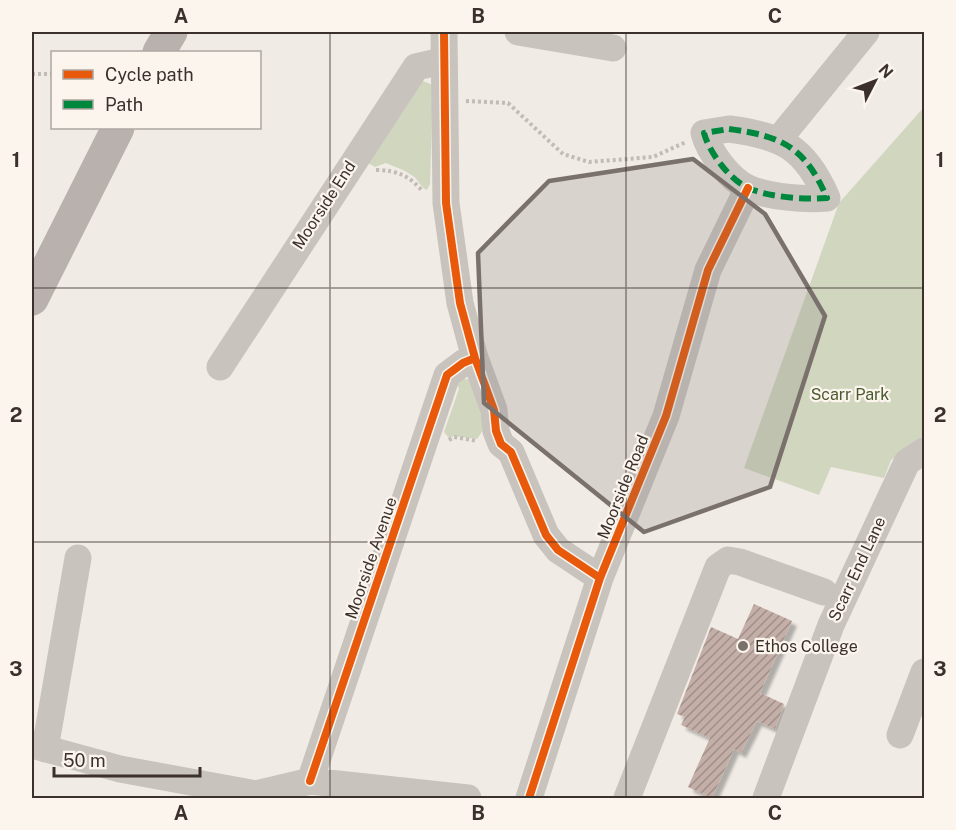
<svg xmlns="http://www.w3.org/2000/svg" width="956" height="830" viewBox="0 0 956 830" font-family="'Public Sans',sans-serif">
	<defs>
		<pattern id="building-hatch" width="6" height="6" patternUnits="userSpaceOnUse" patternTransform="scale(1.5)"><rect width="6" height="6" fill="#c3afa7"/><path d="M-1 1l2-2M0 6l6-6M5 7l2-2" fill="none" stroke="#a08f88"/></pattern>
		<filter id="shadow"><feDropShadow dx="5" dy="5" stdDeviation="1.5" flood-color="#0004"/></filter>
	</defs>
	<rect width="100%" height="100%" fill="#f0ebe5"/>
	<path fill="#d1d6bf" d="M418,79l15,6 -3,99 -3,6c-7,-3 -8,-10 -14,-14 -8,-6 -18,-9 -27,-13l-11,4 -7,-4z
		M924,107v330l-33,23 -7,18 -53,-11 -12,28 -75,-27 95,-265z
		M462,378l12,3 11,46 -8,12 -23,-3 -5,2 -5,-6 15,-43 -2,-5z"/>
	<path fill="url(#building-hatch)" filter="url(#shadow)" d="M754,604l38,17 -32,72 24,11 -9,25 -18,-8 -16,32 -7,-4 -22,49 -24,-11 22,-49 -29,-13 4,-8 -8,-3 34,-87 27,12z"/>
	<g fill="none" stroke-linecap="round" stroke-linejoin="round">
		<path stroke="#c2bbb6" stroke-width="4" stroke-dasharray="3 3" stroke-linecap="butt" d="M32,74h20
			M466,101l42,2 55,51 26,8 64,-5 33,-15
			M376,170c21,0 34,6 47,22
			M449,440l5,-3 23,4"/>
		<path stroke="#c9c3be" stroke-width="27" d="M444,32l2,171 14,100 15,55 19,52 2,21 5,13 10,8 35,83 12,15 42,28
			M518,32l95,16
			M729,129c53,7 76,18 98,69 -22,2 -59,-1 -79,-10 -19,-9 -39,-36 -44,-55z
			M779,139l87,-107
			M220,367l196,-300 26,-6
			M900,735l24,-63
			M32,745l88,24 136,25 54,-13 158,17
			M45,749l33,-191
			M310,781l137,-406 16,-12 12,-5
			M529,798l71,-220 66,-162 42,-146 40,-82
			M627,798l91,-231 10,-7 12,2 84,30
			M766,798l65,-173 76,-163 17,-11"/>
		<path stroke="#b8b1ad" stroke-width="33" d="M159,52l12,-20
			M32,299l86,-171"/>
		<path stroke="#00873e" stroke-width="6" stroke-dasharray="12 6" stroke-linecap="butt" d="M729,129c53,7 76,18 98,69 -22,2 -59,-1 -79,-10 -19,-9 -39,-36 -44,-55z"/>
		<g stroke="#fbf5ee" stroke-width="11">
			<path id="cycleway" d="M444,32l2,171 14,100 15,55 19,52 2,21 5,13 10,8 35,83 12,15 42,28
				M310,781l137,-406 16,-12 12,-5
				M529,798l71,-220 66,-162 42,-146 40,-82"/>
		</g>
		<use href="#cycleway" stroke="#e8590c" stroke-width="8"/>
	</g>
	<path fill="#7a716c" fill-opacity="0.2" stroke="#7a716c" stroke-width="4.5" stroke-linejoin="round" d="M693,159l72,55 60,102 -55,171 -126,45 -160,-129 -6,-150 71,-72z"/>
	<path fill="none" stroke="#3b302b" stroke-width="1.5" stroke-opacity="0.55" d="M330,32v766M626,32v766M32,288h892M32,542h892"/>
	<circle fill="#7a716c" stroke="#fbf5ee" stroke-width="2" cx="743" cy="646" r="6"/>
	<g text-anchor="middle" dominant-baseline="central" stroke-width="4.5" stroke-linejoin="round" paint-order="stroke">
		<g font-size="16" fill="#3b302b" stroke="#fbf5ee">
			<text transform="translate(324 205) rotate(-57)">Moorside End</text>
			<text transform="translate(623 487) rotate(-68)">Moorside Road</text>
			<text transform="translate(371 558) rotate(-71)">Moorside Avenue</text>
			<text transform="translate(857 569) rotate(-65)">Scarr End Lane</text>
		</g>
		<g font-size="16" fill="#4a5a2e" stroke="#fbf5ee">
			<text x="850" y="394">Scarr Park</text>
		</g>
		<g font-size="16" fill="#3b302b" stroke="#fbf5ee" text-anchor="start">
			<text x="755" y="646">Ethos College</text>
		</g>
	</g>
	<rect width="956" height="830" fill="none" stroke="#fbf5ee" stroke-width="66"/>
	<rect x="51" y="51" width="210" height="78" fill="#fbf5ee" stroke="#aea6a0" stroke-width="1.5"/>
	<rect x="63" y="70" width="30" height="9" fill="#e8590c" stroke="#aea6a0" stroke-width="1.5"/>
	<text x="105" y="81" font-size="18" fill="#3b302b">Cycle path</text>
	<rect x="63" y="100" width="30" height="9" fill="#00873e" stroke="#aea6a0" stroke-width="1.5"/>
	<text x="105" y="111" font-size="18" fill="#3b302b">Path</text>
	<g transform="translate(875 81) rotate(48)" stroke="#fbf5ee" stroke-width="4.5" paint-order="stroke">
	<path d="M0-4.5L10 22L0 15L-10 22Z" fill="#3b302b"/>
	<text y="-9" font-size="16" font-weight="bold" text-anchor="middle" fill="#3b302b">N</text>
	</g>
	<path d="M54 767v9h146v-9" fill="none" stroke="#3b302b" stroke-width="3"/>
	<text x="63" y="767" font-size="18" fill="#3b302b" stroke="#fbf5ee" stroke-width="4.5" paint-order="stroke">50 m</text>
	<rect x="33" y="33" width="890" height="764" fill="none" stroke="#3b302b" stroke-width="2"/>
	<g font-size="20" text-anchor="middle" font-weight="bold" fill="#3b302b">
		<text x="181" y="23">A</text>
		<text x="478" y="23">B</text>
		<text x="775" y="23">C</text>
		<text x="16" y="167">1</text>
		<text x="940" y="167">1</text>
		<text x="16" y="422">2</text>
		<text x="940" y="422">2</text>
		<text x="16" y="676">3</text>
		<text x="940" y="676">3</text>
		<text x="181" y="820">A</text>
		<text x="478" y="820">B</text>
		<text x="775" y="820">C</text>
	</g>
</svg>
